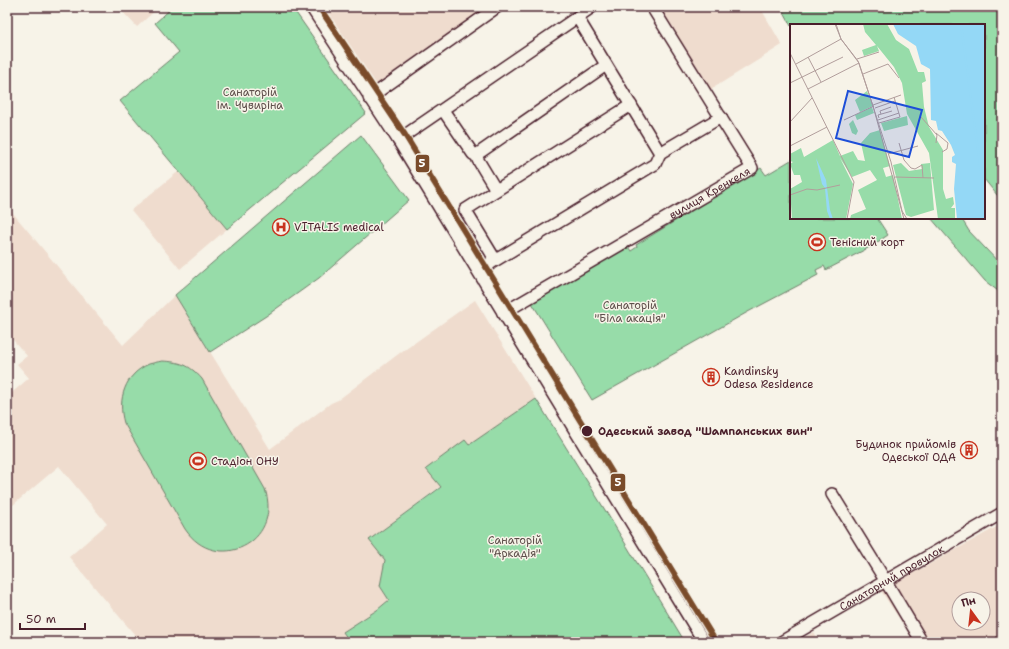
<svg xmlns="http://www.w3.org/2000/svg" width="1009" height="649" viewBox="0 0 1009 649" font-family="'Shantell Sans',sans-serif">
	<rect width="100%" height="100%" fill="#f7f3e8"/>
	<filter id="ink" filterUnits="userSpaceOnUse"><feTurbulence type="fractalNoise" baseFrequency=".025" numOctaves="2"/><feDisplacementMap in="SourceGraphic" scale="8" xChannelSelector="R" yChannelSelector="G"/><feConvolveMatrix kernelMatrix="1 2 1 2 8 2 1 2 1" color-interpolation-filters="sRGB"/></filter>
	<g filter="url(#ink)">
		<path fill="#efdcce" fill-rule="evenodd" d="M118,7h41l-22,20z
			M316,7h178l-124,86z
			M660,7h100l22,38 -72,45z
			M179,171l48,58 -47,40 -49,-59z
			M7,206l116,139 52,-50 95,154 61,-46 7,-3 67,-51h1l69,-49 61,99 -67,47 -4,-5 -38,29 14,16 -71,54 15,20 -5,26 9,14 -12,10 -34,22 7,10h-211l1,-1 -71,-84 38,-33 -48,-58 -52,44v-113l22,-19 -12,-14 10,-8 -20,-23z
			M1002,524v118h-87l-34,-51zM959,599h24v24h-24z
			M814,632l6,10h-23z"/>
		<path fill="#97dca9" stroke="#707e6a" d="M173,7h119l74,106 -139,116 -107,-128 59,-49 -24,-29z
			M781,7h221v194l-18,-22v-154h-193v1z
			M361,135l48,65 -90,78 -53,38 -56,36 -35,-57z
			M791,160v58h86l11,17 -18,12 -44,23 -2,-4 -8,4 2,5 -72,38 -154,87 -60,-97 94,-59 5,7 6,-4 -1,-2 125,-77 5,7z
			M931,218h30l8,13 33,35v28l-17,-13z
			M162,361c18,1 27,3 40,18l63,110c18,54 -49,86 -80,40l-61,-106c-7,-24 1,-49 25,-59 4,-1 8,-2 13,-3z
			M536,399l69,111 80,132h-335l-7,-10 34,-22 12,-10 -9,-14 5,-26 -16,-20 72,-53 -15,-18 39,-29 4,5z"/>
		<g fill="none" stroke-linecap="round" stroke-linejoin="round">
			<g stroke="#4a1f2b" stroke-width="14">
				<g id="minor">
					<path d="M311,7l87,133 306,502"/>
					<path d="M577,17l83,136"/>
					<path d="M369,98l128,-91"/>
					<path d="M443,110l30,44 4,2"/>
					<path d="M398,140l194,-133"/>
					<path d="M496,190l-18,-30 -1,-4 2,-3 127,-88"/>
					<path d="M491,263l2,-7 -28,-46 166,-105"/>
					<path d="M478,270l9,-3 4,-4 164,-99 5,-11 61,-36"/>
					<path id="s1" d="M503,313l249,-145 -100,-161"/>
					<path d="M832,494l53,86 37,62"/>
					<path id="s2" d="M781,642l221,-129"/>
				</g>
			</g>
			<use href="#minor" stroke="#f7f3e8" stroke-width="11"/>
			<g stroke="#f7f3e8" stroke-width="9">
				<path id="tram-1" d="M319,7l86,128 311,507"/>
			</g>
			<use href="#tram-1" stroke="#7a4b2a" stroke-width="6"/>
		</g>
	</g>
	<defs>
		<g id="hospital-ring" transform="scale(0.9)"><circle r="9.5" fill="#f7f3e8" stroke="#c8321e" stroke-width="1.5"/><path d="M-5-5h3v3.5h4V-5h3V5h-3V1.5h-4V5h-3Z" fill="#c8321e"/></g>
		<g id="stadium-ring" transform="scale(0.9)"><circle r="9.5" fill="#f7f3e8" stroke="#c8321e" stroke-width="1.5"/><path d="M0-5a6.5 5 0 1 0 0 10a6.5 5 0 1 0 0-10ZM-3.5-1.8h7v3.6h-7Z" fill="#c8321e"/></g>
		<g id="building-ring" transform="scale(0.9)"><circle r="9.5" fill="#f7f3e8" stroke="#c8321e" stroke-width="1.5"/><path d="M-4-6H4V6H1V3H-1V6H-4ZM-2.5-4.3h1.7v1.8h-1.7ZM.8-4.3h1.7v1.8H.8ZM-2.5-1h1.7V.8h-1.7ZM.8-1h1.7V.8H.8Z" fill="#c8321e"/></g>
	</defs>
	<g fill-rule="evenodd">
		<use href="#hospital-ring" x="281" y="227"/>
		<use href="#stadium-ring" x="817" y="242"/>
		<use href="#building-ring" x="711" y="377"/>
		<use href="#building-ring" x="969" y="450"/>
		<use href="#stadium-ring" x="198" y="461"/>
	</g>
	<circle fill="#4a1f2b" stroke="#f7f3e8" stroke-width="1.5" cx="587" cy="431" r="6"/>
	<g text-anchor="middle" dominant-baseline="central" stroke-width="3" stroke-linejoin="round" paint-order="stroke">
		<g font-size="11" fill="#5d4e4a" stroke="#f7f3e8">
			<text x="250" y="92">Санаторій<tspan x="250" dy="13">ім. Чувиріна</tspan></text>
			<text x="630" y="305">Санаторій<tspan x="630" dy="13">"Біла акація"</tspan></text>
			<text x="515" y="540">Санаторій<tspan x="515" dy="13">"Аркадія"</tspan></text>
		</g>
		<g font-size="11" fill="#4a1f2b" stroke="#f7f3e8">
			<text stroke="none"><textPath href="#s1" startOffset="239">вулиця Кренкеля</textPath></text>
			<text stroke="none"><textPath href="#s2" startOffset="128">Санаторний провулок</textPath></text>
		</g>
		<g font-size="11" fill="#4a1f2b" stroke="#f7f3e8" text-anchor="start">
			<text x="294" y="227">VITALIS medical</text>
			<text x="830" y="242">Тенісний корт</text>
			<text x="724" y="371">Kandinsky<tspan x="724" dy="13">Odesa Residence</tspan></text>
			<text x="956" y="444" text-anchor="end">Будинок прийомів<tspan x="956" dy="13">Одеської ОДА</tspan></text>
			<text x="211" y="461">Стадіон ОНУ</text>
		</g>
		<g font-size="11" font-weight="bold" fill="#4a1f2b" stroke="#f7f3e8" text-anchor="start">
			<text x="598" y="431">Одеський завод "Шампанських вин"</text>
		</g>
	</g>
	<g transform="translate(790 24)">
		<rect width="195" height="195" fill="#f7f3e8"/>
		<path d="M73,0h24l9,16 13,9 9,23h6l2,9 -4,2 2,24 5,20 14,23v39l3,10 7,-2 1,7 -3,4h4v11h-17l-9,-66 -22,-39 -5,-31 -8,-16 -17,-21 2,5 -15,5 -2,-6 14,-5 -11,-13zM77,67l6,15 -13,6 -5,-12zM82,83l2,6 -17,7 -2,-5zM117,92l1,9 -24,6 -3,-8zM63,96l5,11 -2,4 -4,-2 -3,-9zM90,106l10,36 -7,2 3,9 7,-2 9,44h-52l1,-4 15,-6 -8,-19 19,-10 -7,-10 -18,7 -12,-19 13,26 -7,35h-54l-2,-30 12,-7 -2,-7h-6l-4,-11 3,-2 -3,-1v-7l11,-6 3,9 29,-17 7,16 13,-5 5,9 7,1 -4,-18 9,-10zM111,139l8,8 13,-2 -1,-5 9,-1 4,47 -23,7 -5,-2 -13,-50z" fill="#97dca9"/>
		<path d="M103,0h92v195h-28l-3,-30 2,-25 -4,-2v-5l3,-2 -4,-10 -9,-14 -4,-1 -2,-9 -5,-1 -1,-51 -9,-5 -5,-18 -18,-12zM26,134l10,22 4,30 3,9h-3l-3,-8 -2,-23 -3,-4z" fill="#94d8f6"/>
		<path fill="none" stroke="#94d8f6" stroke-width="2" d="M171,0l21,156 1,39"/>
		<path fill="none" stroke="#b29e9c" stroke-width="1" d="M45,0l6,15 17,22 15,45 31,113M46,0l5,15 18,24 32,99 11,49 5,8M0,29l64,129 -7,37M18,33l13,25M67,35l22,-7M6,40l45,-25M73,50l25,-10 11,14M0,59l53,-26M18,65l51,-26M83,81l28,-10M85,84l20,-7M91,90l-1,-3 11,-4M131,93l16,18 -1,8M89,94l-1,-3 14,-4M54,96l30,-14M88,96l21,-7M0,98l22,-24M89,99l21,-6 -6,-20M146,109l12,10 -1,6 -5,3M109,119l5,17 7,8 4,1 7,-4 1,13M0,122l37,-19M98,130l30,-8M105,153l39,1M0,171l17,-6 10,1 23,-5M0,171v24"/>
		<path fill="#1d4ed8" fill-opacity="0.15" stroke="#1d4ed8" stroke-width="2" d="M58,67l74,19 -13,47 -73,-19z"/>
		<rect width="195" height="195" fill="none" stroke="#4a1f2b" stroke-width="2"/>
	</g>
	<g stroke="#f7f3e8" stroke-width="1.5">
		<rect x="415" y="154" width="15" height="19" rx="4" fill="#7a4b2a"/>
		<rect x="610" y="473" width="16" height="19" rx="4" fill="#7a4b2a"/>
	</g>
	<g font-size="11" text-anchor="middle" font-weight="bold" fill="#fff">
		<text x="422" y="167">5</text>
		<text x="618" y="486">5</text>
	</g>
	<rect width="1009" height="649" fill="none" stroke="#f7f3e8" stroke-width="24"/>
	<rect x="12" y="12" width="985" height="625" fill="none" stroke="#4a1f2b" stroke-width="1.5" filter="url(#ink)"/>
	<g transform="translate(971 611) rotate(345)"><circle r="19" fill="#f7f3e8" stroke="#b29e9c"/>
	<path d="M0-3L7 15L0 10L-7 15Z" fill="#c8321e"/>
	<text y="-6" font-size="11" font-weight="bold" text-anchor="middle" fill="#4a1f2b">Пн</text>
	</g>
	<path d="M20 623v6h65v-6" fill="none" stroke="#4a1f2b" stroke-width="2"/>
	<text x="26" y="623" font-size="12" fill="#4a1f2b" stroke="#f7f3e8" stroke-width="3" paint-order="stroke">50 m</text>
</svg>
